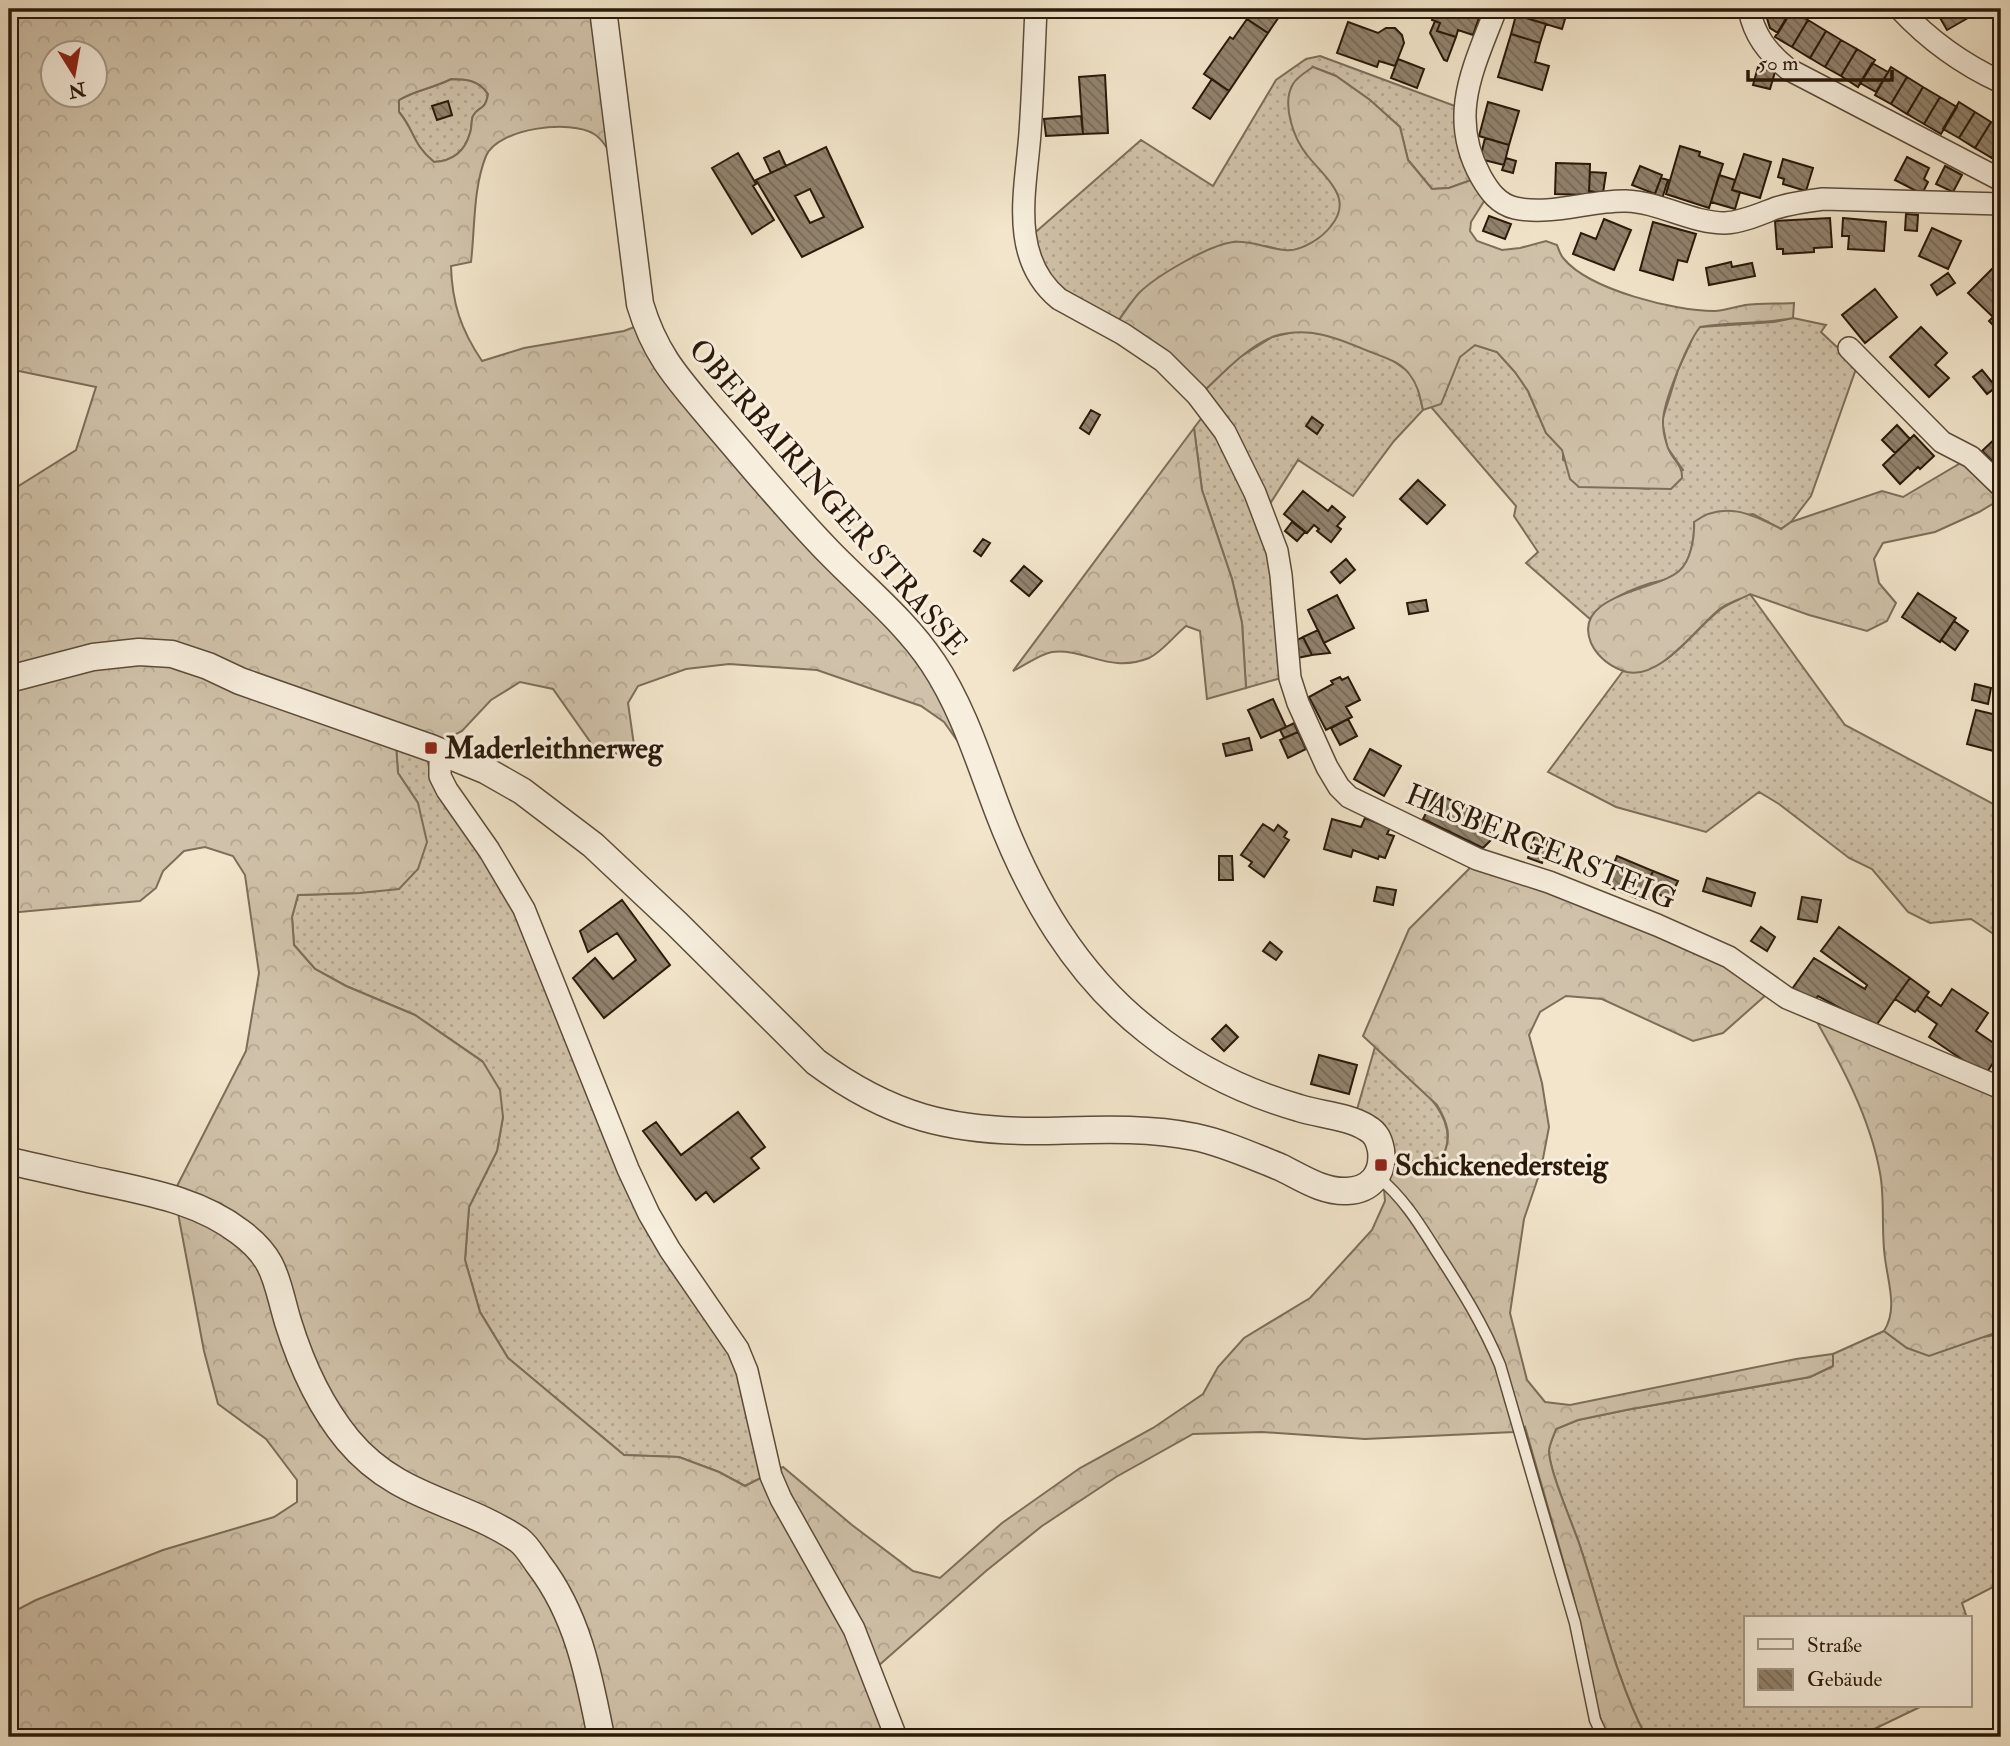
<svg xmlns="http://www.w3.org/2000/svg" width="2010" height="1746" viewBox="0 0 2010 1746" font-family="'IM FELL Double Pica',serif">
	<defs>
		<pattern id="grass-dots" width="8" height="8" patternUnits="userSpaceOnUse" patternTransform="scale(1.75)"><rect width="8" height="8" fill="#d0c2aa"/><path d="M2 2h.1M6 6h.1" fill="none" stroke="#b3a691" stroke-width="1.8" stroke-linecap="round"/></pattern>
		<pattern id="forest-crowns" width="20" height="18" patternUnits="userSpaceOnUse" patternTransform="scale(1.75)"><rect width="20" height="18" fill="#d0c2aa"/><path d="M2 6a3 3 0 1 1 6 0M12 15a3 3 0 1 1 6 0" fill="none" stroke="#b3a691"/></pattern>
		<pattern id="building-back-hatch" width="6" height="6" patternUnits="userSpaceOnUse" patternTransform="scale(1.75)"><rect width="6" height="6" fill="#92836e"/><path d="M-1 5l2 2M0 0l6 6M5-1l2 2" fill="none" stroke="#776a59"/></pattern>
	</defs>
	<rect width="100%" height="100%" fill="#f2e5cb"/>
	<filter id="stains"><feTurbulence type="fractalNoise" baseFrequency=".00286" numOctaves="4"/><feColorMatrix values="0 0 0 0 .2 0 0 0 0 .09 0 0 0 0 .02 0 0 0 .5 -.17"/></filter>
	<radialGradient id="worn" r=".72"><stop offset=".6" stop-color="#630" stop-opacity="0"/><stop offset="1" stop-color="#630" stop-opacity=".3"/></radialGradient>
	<path fill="url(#grass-dots)" stroke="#7d6e5a" stroke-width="2" d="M1320,56l135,50 19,73 -25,9 -17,1 -24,-29 -8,-33 -30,-27 -34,-24 -23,-9 9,104c8,9 17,22 19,34 2,22 -35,46 -55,46 -7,-1 -15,-4 -21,-5l-135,58 -13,19 -57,-29 -30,-57 111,-97 72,46 63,-106 30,-21z
		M451,79c15,0 28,1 37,15 -3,18 -9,11 -15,22 -2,4 -1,12 -3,17 -5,18 -16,28 -36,29 -22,-18 -19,-31 -35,-50v-12c16,-10 35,-12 52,-21z
		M1793,318l33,7 -5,7 36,34 -46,130 -20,26 -10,7 -28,-15 -59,8c1,14 -3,36 -12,48 -8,9 -20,10 -31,13 -22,7 -46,17 -61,36l-64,-56 12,-11 -24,-36 2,-10 -85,-99 10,-4 19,-47 15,-11 22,7 18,20 13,19 18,42 17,17v10l52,26 34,3 34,-19 -16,-23 -5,-26 16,-51 16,-35 6,-8 74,-5z
		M1298,331l34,4 60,25 17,12 8,13 6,25 -29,31 -41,55 -55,-36 -30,47 -65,-115 34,-33 35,-22z
		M1206,412l10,15 59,136 6,115 -35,10 -4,-65 -10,-44 -30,-89 -8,-62z
		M1750,594l95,131 156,83v131l-30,-20 -41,4 -22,-11 -36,-43 -23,-11 -70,-54 -20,-12 -53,40 -90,-25 -68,-35 75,-101c40,9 70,-41 98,-62 8,-6 20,-10 29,-15z
		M396,745l30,10 6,23 67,96 112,267 131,232 24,102 -21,11 -26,-14 -40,-15 -55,-2 -116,-97 -28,-46 -15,-52 4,-53 28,-56 6,-34 -21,-56 -67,-46 -69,-29 -31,-17 -21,-24 -2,-28 6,-22 62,-2 58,-90 -20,-30z
		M1375,1047c29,27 90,66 68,109l-20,7 -31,-4 -36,-46z
		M1884,1331l23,17 83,-12 11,-5v252l-39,20 5,15h-221v88h176l-52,25 -1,6h-223c-31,-60 -45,-127 -66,-191 -7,-21 -32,-78 -31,-97 1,-6 5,-14 7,-20l22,-9 48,-10 184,-33 23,-11v-12z"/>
	<path fill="url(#forest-crowns)" stroke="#7d6e5a" stroke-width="2" fill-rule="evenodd" d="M9,9h585l22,156c-6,-11 -11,-24 -22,-31 -23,-15 -96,-6 -108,22 -13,32 -11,72 -15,106l-20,4c1,37 10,64 31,95l42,-13 100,-17 13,-5 276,321 58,113 -27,-38 -23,-16 -104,-36 -88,-6 -43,5 -48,17 -10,17 6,42 -14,9 -24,-4 -43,-61 -33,-7 -29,18 -29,31 -25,13 -41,1 2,28 20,30 9,39 -9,27 -19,20 -39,4 -62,2 -6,22 2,28 21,24 31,17 69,29 68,47 17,28 3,27 -6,34 -28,56 -4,53 15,52 28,46 116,97 55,2 40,15 26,14 38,-19 69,58 61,46 27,7 62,-55 78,-55 73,-40 50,-34 15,-27 26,-29 66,-40 62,-68 13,-29 -1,-12 8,-30 31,4 20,-7c9,-19 5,-33 -6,-51l-74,-69 46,-107 65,-65 57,18 195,81 41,31 -44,39 -30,8 -91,-42 -36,-3 -26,16 -11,23 13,48 7,44 -8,42 -17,50 -14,94 17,67 18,22 25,3 226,-46 37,-5v12l-23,11 -184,33 -48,10 -22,9c-2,6 -6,14 -7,21 -1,18 24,75 31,96 21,64 35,131 66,191h-38l-2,-3 -8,-23 -25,-116 -48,-168 -11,5 -149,7 -103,-7 -69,2 -77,43 -74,49 -56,45 -117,103 22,63h-882v-123l27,-14 127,-50 111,-33 23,-15v-22l-31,-41 -48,-35 -14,-53 -30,-159 72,-141 13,-78 -14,-98 -12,-19 -28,-9 -21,4 -21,20 -7,17 -16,13 -131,12v-421l67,-42 20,-63 -87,-18zM52,52h42v42h-42zM451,79c15,0 28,1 37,15 -3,18 -9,11 -15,22 -2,4 -1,12 -3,17 -5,18 -16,28 -36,29 -22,-18 -19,-31 -35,-50v-12c16,-10 35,-12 52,-21z
		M1313,67l23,9 34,24 30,27 8,33 24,29 17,-1 25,-9 12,19 -15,24 -1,9 7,10 25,9 18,-2 26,-7 11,4c2,5 3,10 7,14 26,31 111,52 150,52 10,0 21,-4 31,-6 16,-2 33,-1 49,-2l-1,15c-31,6 -62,4 -93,9 -12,15 -38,77 -37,96 0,7 2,16 4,22 3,13 16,19 15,33l-11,11 -92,-2 -9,-8 -8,-29 -16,-17 -18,-42 -13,-19 -18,-20 -22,-7 -15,12 -19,47 -18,6c-3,-13 -5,-25 -13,-35 -10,-14 -27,-18 -42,-24 -31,-13 -59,-25 -93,-15 -26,9 -53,38 -72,56l-86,-69c7,-10 14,-21 22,-30 17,-17 70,-48 94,-51 18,-2 35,7 52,8 16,2 37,-12 46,-24 24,-29 -7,-49 -24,-71 -13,-16 -26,-51 -14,-71 4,-7 13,-12 20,-17z
		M1194,428l8,62 30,89 10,44 4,65 -39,11 -7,-68 -14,-5c-11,9 -24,26 -37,32 -40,16 -63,-10 -97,-6 -12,2 -28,14 -39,19z
		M1964,461l37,38 -22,13 -44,20 -52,11 -9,16 5,24 17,20 -9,18 -20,10 -58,-16 -59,-21c-9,5 -20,8 -29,14 -24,18 -60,72 -94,64 -15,-4 -29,-14 -36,-29 -20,-49 66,-52 88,-72 12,-10 16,-35 15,-49 29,-22 58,-8 87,7l10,-7 91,-31 21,6z
		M1813,1015l188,82v234l-72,25 -22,-8 -23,-17c14,-22 4,-48 1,-73 -4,-27 0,-60 -5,-85 -10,-56 -39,-109 -67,-158z"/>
	<path fill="url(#building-back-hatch)" stroke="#2a190a" stroke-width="2" fill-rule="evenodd" d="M1232,9h48l3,2 -15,22z
		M1437,9h45l-9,26 -15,-5 -2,7 -19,-6 3,-8 -8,-3z
		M1518,9h50l-6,20 -46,-14z
		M1780,9l9,6 -11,18 -8,-5 -4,-13z
		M1940,9h32l3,5 -28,16 -11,-19z
		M1791,10l17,10 -16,27 -17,-10z
		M1516,15l30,9 -6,19 -29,-9z
		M1247,19l21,14 -39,58 -25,-17 26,-37 3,2z
		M1808,20l18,11 -16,27 -18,-11z
		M1435,21l5,2 -3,8 19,6 -9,24 -3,-1 -14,-27z
		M1348,22l30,11 8,-5h9l7,7 2,8 -9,23 -16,-5 -2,6 -40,-14z
		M1826,31l15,9 -16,27 -15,-9z
		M1511,34l29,9 -5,19 14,4 -7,24 -44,-13z
		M1841,40l16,9 -16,27 -16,-9z
		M1857,49l18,11 -17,27 -17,-11z
		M1398,59l26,10 -7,19 -26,-10z
		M1872,63l16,9 -12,20 -16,-9z
		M1758,67l17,5 -5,17 -17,-4z
		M1891,67l16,10 -16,27 -16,-9z
		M1105,75l3,58 -25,1 -4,-57z
		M1907,77l16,10 -16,27 -16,-10z
		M1212,79l17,12 -19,28 -17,-11z
		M1923,87l17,10 -16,27 -17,-10z
		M1940,97l17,10 -16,27 -17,-10z
		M448,101l4,14 -15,5 -5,-14z
		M1488,102l31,9 -10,34 -30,-9z
		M1959,102l16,10 -16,26 -16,-9z
		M1975,112l16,10 -16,26 -16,-10z
		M1081,116l2,18 -37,2 -2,-17z
		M1991,122l10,6v14l-9,16 -17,-10z
		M1485,138l24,7 -5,20 -24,-6z
		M1680,146l20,6 -1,4 24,8 -14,44 -43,-14z
		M826,147l37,80 -61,30 -46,-77zM810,189l14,28 -14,6 -15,-27z
		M779,151l7,15 -15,7 -7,-15z
		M738,153l18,31 -3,2 21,34 -22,14 -40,-66z
		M1744,154l27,8 -11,36 -28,-8z
		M1907,157l22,11 -5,11 4,3 -6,12 -27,-14z
		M1506,158l10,3 -3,12 -11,-3z
		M1783,159l30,9 -7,23 -23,-7 1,-5 -6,-2z
		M1556,163l34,1 -1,31 -34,-1z
		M1640,166l22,9 -7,19 -23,-9z
		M1945,166l17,9 -9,17 -17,-8z
		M1590,172l16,1 -3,20 -14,-2z
		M1719,175l16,5 -3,10 8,2 -5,17 -24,-7z
		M1661,178l7,2 -6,19 -8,-3z
		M1906,214l12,1 -1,16 -12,-1z
		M1489,216l22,8 -6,15 -22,-8z
		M1830,218l2,29 -18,1v4l-31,2v-5h-6l-2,-28z
		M1843,218l43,4 -2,29 -36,-2 1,-13h-7z
		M1604,219l27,11 -17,40 -41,-16 8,-21 15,6z
		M1653,222l43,12 -9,28 -9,-2 -5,20 -33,-10z
		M1932,228l29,13 -13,28 -29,-13z
		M2001,260v69l-2,2 -10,-10 4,-4 -25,-24z
		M1731,262l1,5 20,-4 3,13 -46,9 -3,-17z
		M1948,273l7,10 -18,12 -6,-10z
		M1875,289l22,28 -32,26 -23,-28z
		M1921,327l26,26 -12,12 14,13 -20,19 -39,-40z
		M1982,370l14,17 -9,7 -14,-17z
		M1091,410l9,5 -11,19 -9,-6z
		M1312,417l11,8 -6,9 -11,-8z
		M1897,425l13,14 -15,14 -13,-13z
		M2001,433v37l-19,-19z
		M1914,435l20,21 -14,13 -2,-2 -18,17 -17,-19z
		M1418,480l27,25 -18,19 -27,-25z
		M1303,491l25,20 4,-5 13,11 -8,9 4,3 -10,13 -14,-11 2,-2 -5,-4 -7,8 -23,-19z
		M1292,522l13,10 -8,9 -12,-10z
		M983,539l7,4 -9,13 -7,-5z
		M1346,559l9,11 -15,13 -9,-11z
		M1024,566l18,15 -13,15 -18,-15z
		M1918,593l38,25 -16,24 -38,-25z
		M1337,595l17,33 -30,15 -16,-33z
		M1426,600l2,11 -19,3 -2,-11z
		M1954,621l14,10 -13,19 -14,-10z
		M1318,630l6,13 6,10 -18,2 -9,-18z
		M1303,637l9,18 -15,3 -3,-16z
		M1340,677l2,3 6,-3 12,23 -14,7 6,10 -26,13 -17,-33 24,-13 -2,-3z
		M1975,684l16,4 -3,16 -16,-4z
		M1273,699l13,28 -25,11 -13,-28z
		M1976,710l25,6v37l-34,-9z
		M1348,719l9,17 -17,9 -9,-17z
		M1294,723l4,9 -14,6 -4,-8z
		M1298,732l8,17 -18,9 -8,-18z
		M1249,738l3,12 -26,6 -3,-12z
		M1370,749l31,17 -17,30 -30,-17z
		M1436,793l50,24 -5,11 15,7 -13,13 -60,-29z
		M1365,818l25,10 -3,6 7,2 -9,22 -6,-2 -1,3 -25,-9 -2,7 -27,-8 8,-30 29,8z
		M1263,824l11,7 4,-6 9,7 -3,5 5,3 -25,37 -15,-11 3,-4 -11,-7z
		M1535,835l14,4 -7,24 -14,-5z
		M1219,856h13l1,24h-14z
		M1617,856l36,15 -12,29 -36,-15z
		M1653,871l25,10 -8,18 -15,-6 -3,7 -9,-4z
		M1707,878l48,15 -4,13 -48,-15z
		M1377,887l19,3 -3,15 -19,-4z
		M1802,897l19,3 -4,22 -19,-3z
		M622,900l48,65 -66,53 -31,-40 22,-20 18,21 23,-19 -19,-27 -29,19 -8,-21z
		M1761,927l14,10 -8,14 -16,-10z
		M1839,927l71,51 -35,49 -57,-31 -6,7 -20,-14 22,-31 51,31 2,-4 -46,-34z
		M1270,942l12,10 -6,8 -13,-9z
		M1910,978l19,14 -14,20 -20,-13z
		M1952,989l36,24 -12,18 25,17v3l-16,24 -56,-38 8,-13 -20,-14 9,-14 15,10z
		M1226,1025l12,12 -14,14 -12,-12z
		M1319,1055l38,10 -8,29 -38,-10z
		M738,1112l27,35 -14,11 8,10 -45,34 -8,-10 -10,8 -53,-69 13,-9 25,33z
		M2001,1696v41h-4l-4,-40z"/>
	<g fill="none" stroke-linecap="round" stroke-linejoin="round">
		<g stroke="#5c4c3a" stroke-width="13">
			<path id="service" d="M1378,1177c25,20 42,48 59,75 24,37 46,72 63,113l75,258 20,97 8,17"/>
		</g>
		<g stroke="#5c4c3a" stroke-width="24">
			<path id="minor" d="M1036,9c-2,41 -3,82 -6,124 -4,56 -22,124 29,166l64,35 40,27 34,34 28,37 30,61 22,58 4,24 9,103 8,25 29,64 12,20 10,10 128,62 72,23 108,43 72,32 58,41 214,90
				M1496,9c-22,58 -49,107 -15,168 8,14 17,27 34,31 36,8 75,-8 111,-7 34,1 65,22 99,22 18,-1 35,-9 51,-15 16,-5 31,-7 47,-9l178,5
				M1749,9c5,26 18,43 39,60l213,111
				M1900,9c28,30 64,56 101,73
				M1849,348l93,94 29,15 30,29
				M444,753l-4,11v12l7,14 42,60 35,59 104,260 21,45 21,36 68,99 9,22 24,105 10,23 73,130 42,108"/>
		</g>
		<g stroke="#5c4c3a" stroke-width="29">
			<path id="tertiary" d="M9,679l84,-22 46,-5 33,2 36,12 32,15 191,67 54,22 37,21 71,54 83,78 140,139c74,55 136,70 227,69 52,-1 101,-4 152,6 29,6 57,19 85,30 21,10 42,25 67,24 24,-1 37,-17 34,-41 -2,-10 -5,-17 -14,-22 -19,-12 -46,-13 -68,-20 -56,-16 -106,-41 -151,-77 -73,-57 -118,-136 -150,-220 -19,-50 -35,-103 -65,-148 -28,-42 -69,-75 -104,-111 -40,-41 -76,-85 -113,-128 -35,-42 -60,-66 -76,-120l-37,-295
				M9,1161c32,7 65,15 98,22 46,10 94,19 133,49 37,27 36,50 48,90 13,42 32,84 60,118 50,60 112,60 171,100 8,6 14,17 20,25 39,51 50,111 62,172"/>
		</g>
		<use href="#service" stroke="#f7eedd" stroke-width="10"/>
		<use href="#minor" stroke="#f7eedd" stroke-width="21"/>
		<use href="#tertiary" stroke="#f7eedd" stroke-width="26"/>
	</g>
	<g fill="#8f2418" stroke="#f7eedd" stroke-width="2.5">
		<rect x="424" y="741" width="14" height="14" rx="3.5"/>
		<rect x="1374" y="1158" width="14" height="14" rx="3.5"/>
	</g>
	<g text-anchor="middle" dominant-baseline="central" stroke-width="6" stroke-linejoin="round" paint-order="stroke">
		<g font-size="30" fill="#2a190a" stroke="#f7eedd">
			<text transform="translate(828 497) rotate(49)">OBERBAIRINGER STRASSE</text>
			<text transform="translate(1541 847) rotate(22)">HASBERGERSTEIG</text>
		</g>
		<g font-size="30" font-weight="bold" fill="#2a190a" stroke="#f7eedd" text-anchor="start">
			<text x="445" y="748">Maderleithnerweg</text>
			<text x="1395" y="1165">Schickenedersteig</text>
		</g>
	</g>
	<rect width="2010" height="1746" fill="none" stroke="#f2e5cb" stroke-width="35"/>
	<rect x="10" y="10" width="1989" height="1725" fill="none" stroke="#2a190a" stroke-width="3.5"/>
	<rect x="18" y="18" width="1975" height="1711" fill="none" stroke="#2a190a" stroke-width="2"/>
	<rect x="1744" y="1616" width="228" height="91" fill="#f7eedd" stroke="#a59989" stroke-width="2"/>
	<rect x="1758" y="1639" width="35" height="10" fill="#f7eedd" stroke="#a59989" stroke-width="2"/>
	<text x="1807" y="1652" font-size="21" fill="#2a190a">Straße</text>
	<rect x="1758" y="1669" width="35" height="21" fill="url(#building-back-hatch)" stroke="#a59989" stroke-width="2"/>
	<text x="1807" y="1686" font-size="21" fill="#2a190a">Gebäude</text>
	<g transform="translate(74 74) rotate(169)"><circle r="33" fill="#f7eedd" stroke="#a59989" stroke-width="2"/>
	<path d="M0-5L12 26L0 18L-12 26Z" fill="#8f2418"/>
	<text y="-10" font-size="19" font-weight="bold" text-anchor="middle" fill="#2a190a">N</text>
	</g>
	<path d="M1748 70v10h144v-10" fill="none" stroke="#2a190a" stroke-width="3.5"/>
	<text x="1758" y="70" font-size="21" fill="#2a190a" stroke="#f7eedd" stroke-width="5" paint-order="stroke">50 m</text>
	<rect width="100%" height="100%" filter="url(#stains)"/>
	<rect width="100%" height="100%" fill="url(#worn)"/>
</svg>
